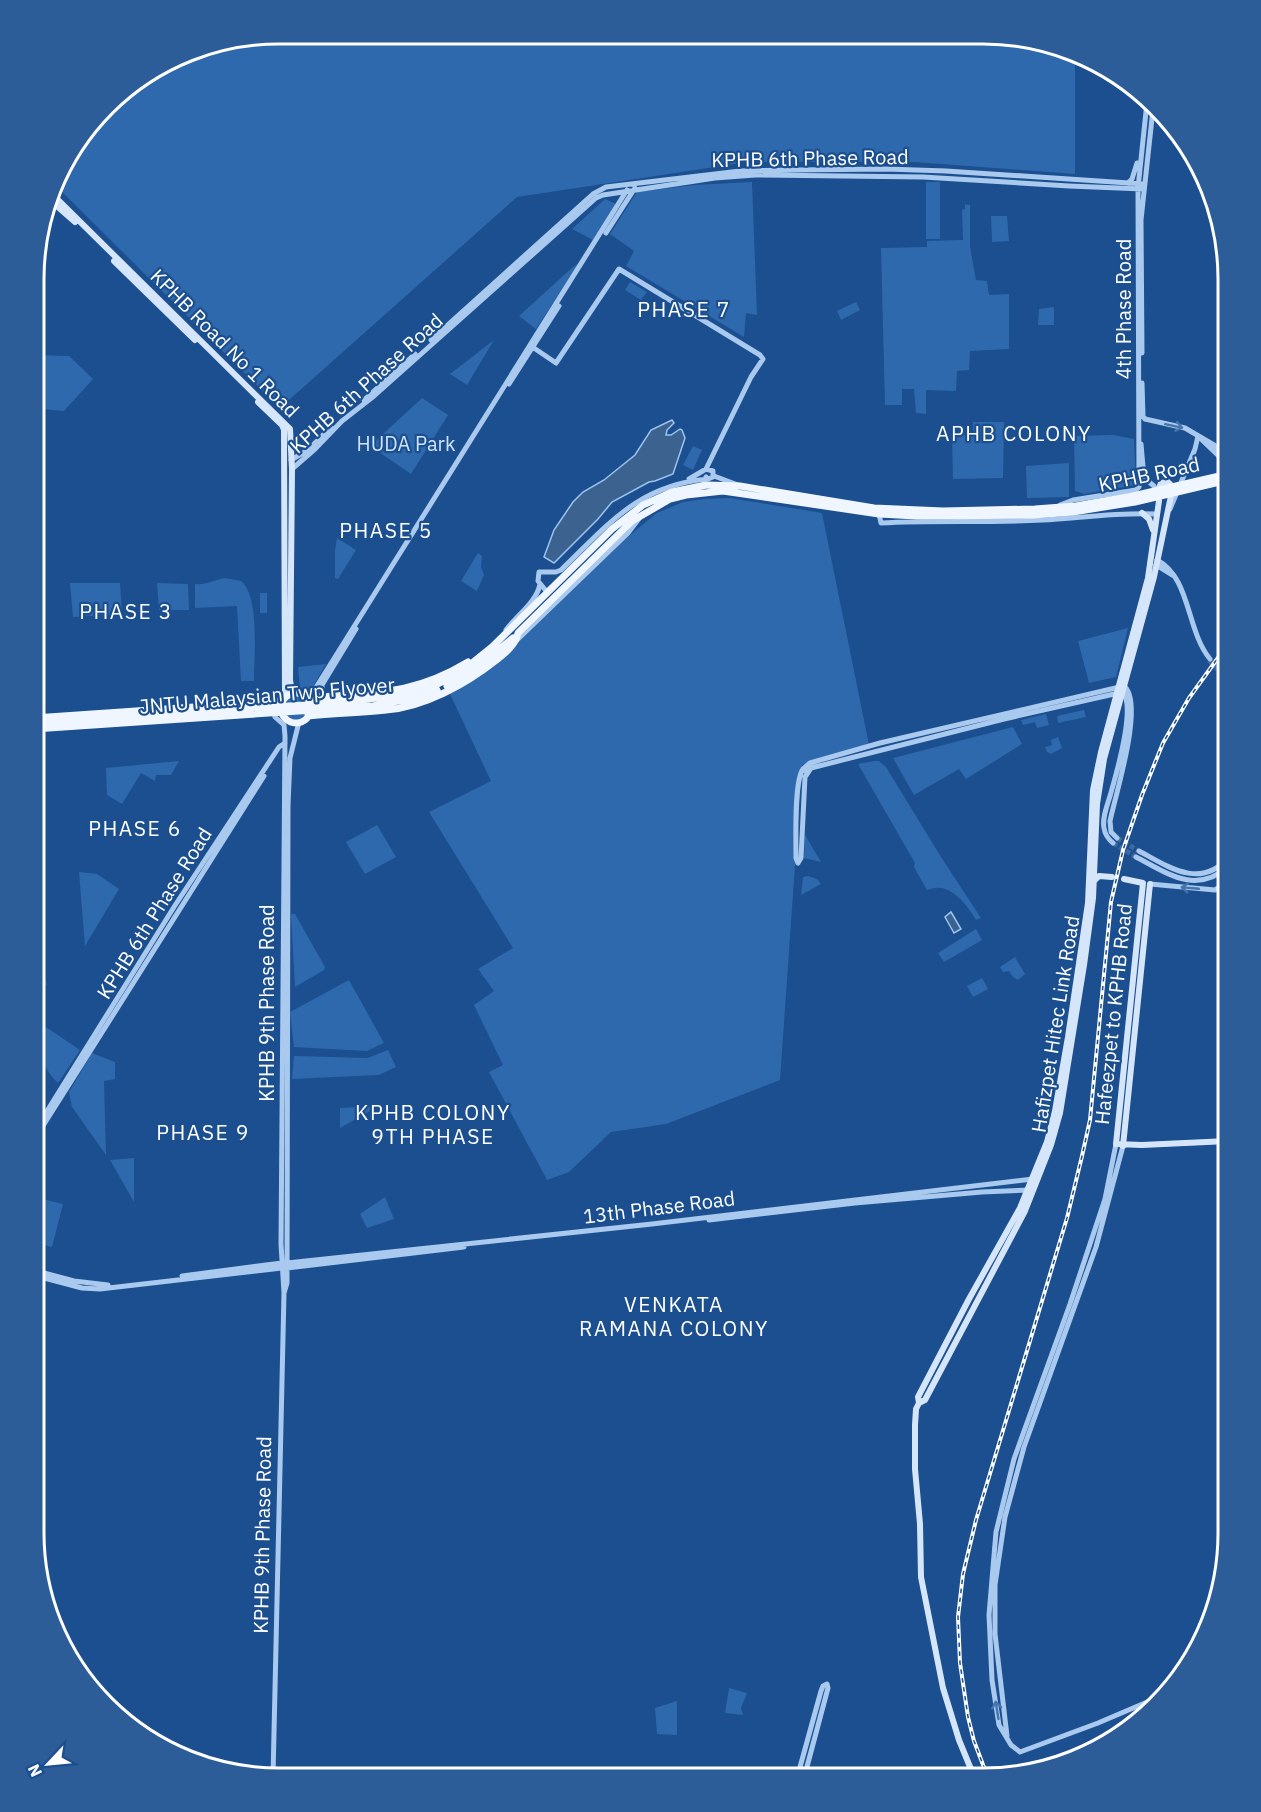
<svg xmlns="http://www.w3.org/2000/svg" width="1261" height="1812" viewBox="0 0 1261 1812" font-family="'IBM Plex Sans',sans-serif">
	<rect width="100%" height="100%" fill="#1b4f8f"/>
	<path fill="#2e69ad" d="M278,33l737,2 60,16v123l-161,-12h-166l-231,35 -237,211 -224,-222 10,-30 51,-62 82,-48z
		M752,182l5,133 -11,-2 -2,24 -118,-71 8,-15 -24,-17 27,-42 57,-7z
		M926,182h14v57h-14z
		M605,199l11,5 -23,36 -21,-11z
		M965,204l5,1v42l6,33 11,1 2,14 20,-1v55l-39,2 -1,19 -12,1 -1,20 -30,-1v24l-10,-1 -2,-24h-12v16h-17l-4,-157 46,-1v-6l36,-1 -1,-30 3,-1z
		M991,216h16l2,25 -17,1z
		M579,263l-43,66 -17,-13 55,-50z
		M630,282l17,10 -6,8 -16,-10z
		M856,302l4,8 -19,10 -4,-9z
		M1054,307v18h-16l1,-16z
		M494,340l-27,45 -17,-11z
		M35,355l34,1 24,23 -29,32 -22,-2 -1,8h-6z
		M422,398l26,17 -37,59 -41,-28z
		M973,422h31l-1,56 -50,1 -1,-44h21z
		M1113,435l21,4 2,46 -52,9 -9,-3 -1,-55z
		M693,446l9,4 -9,20 -10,-5z
		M1069,463v34l-42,1 -1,-32z
		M730,498l92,15 47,232 -67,20 -22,315 -114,44 -55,8 -42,40 -22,8 -58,-108 14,-7 -29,-60 20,-14 -16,-22 35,-21 -84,-136 62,-31 -42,-89 165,-144 43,-35 26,-11 21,-3z
		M337,538l19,12 -18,29 -3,-1v-27z
		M478,553l4,3 -1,11 3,8 -7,16 -16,-10z
		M225,578l16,3c19,15 13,77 13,100h-13l-4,-75 -42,2v-24c11,1 19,-4 30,-6z
		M70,583h50l2,31 -49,3z
		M157,583l31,1 1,26h-30z
		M260,593h7v20h-7z
		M1128,628l-12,49 -27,6 -11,-42z
		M326,664l-15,26h-11l-2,-23z
		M282 708a13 13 0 1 1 26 0a13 13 0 1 1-26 0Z
		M1084,710l2,7 -28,6 -1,-7z
		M1046,714l3,11 -12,3 -2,-6 -12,3 -2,-5z
		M1013,727l9,17 -56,35 -7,-10 -45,26 -21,-37z
		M1058,737l4,11 -11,6 -4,-2 -2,-5 7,-2 -1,-5z
		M179,761l-8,14h-15l-1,6 -14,-8 -19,31 -15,-9 -1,-27z
		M874,761h5l7,6 55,90 40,61 -5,2c-6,-11 -21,-31 -35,-32 -5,-1 -10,1 -14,2l-13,-23 1,-4 -57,-99z
		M377,825l19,32 -31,17 -19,-32z
		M805,835l16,27 -17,-4z
		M79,872l18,2 22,15 -34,57z
		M808,876l9,3 4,5 -20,11 2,-18z
		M291,914h4l30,53 -1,3 -29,17z
		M976,929l6,11 -38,22 -6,-9z
		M1015,957l10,17 -7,6 -5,-3 -4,-6 -6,1 -3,-5z
		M34,970h8l5,14 -13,19z
		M982,978l6,11 -15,8 -6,-11z
		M349,980l35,63 -17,8 -73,-4 -4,-35z
		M46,1027l34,23 -22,33c-13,-12 -16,-24 -21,-40l2,17 -5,-1v-29l1,3z
		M388,1050l8,17 -17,8 -87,4 2,-23 74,2z
		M92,1053l23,9v17l-11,2 2,74 -34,-48 -3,-15z
		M379,1106l-39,22v-20z
		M134,1158v44l-24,-42z
		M34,1197l29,7 -11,43 -19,-5z
		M385,1197l9,22 -27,9 -7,-14z
		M729,1688l18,5 -6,15 2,7 -18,-2z
		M677,1701v34l-20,-1 -2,-26z"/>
	<path fill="#3c6290" stroke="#9cc4f0" stroke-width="1.5" d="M672,420l2,3 -7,7 -1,5h5l9,-6 2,1 3,8 -12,36 -18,7 -6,1 -37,20 -14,17 -44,44 -10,-6 10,-27 19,-28 10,-10 21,-12 31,-25 16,-25z
		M951,912l10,17 -7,4 -9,-16z"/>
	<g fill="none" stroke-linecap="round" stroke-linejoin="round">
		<path stroke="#3d69a0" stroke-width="5" stroke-dasharray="5 2.5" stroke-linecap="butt" d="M1209,660l11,12
			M1117,838l22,13
			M1113,843l23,14"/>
		<path stroke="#a9c9ee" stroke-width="5" d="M1128,183l4,-4 5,-16
			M606,233l29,-45
			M431,340l162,-146 13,-7 134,-16 55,-1 91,-1 60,2 198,13
			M531,346l25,17 63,-94 141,86 3,4 -12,18 -45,92
			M1142,353l-1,-133 12,-111
			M1142,383l1,33 2,3 40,9 29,17 14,12
			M509,384l50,-78
			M364,400l51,-46
			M1199,437l29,28
			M1141,444l3,34 10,8 2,9
			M291,460l17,-10 23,-23
			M292,469l23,-20 27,-28 32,-25 222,-198 7,-3 112,-17 40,-3 168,2 146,9 74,3
			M714,476l24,9
			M689,479l17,-10 7,2v6l-5,2 -2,-2
			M1060,505l13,-5 63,-10 3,-3 -1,-299 9,-86
			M1170,509l25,-60 3,-13
			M879,514l2,9c54,-3 107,0 161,-3 38,-2 76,-8 115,-6
			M1157,560c34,18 29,70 53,99
			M1156,565l16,10
			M547,592l-9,-11 1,-9h17l5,-2c47,-45 77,-85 147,-91
			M506,630c10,-14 31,-28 34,-46
			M517,640l111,-107 13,-17
			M1220,672l8,7
			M305,696l10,-7 312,-499
			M325,697l-3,-6v-6l34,-56
			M808,771l-5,-2 7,-6 70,-20 244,-57c21,17 -9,110 -14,135l1,11 6,6
			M1139,851c28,15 61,39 89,7
			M1136,857c31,16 59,38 92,10
			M798,863l3,-5 4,-81 6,-9 193,-49 119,-27c13,17 -7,83 -13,104 -3,10 -8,22 -6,32 1,7 4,11 9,15
			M798,863l-2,-5c0,-18 -2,-77 7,-89
			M1150,884l65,6 13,-8
			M34,1132l140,-225 105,-160 6,-4
			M34,1140l230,-364
			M1116,1144l-11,55 -35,105 -56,155 -18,73 -7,83 3,65 7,45 12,20 9,7 78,-29 68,-29
			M709,1220l146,-17 127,-11 49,-2
			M287,1263l365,-39 381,-45
			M287,1268l177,-21
			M33,1270l41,11 34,4
			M33,1275l49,13 18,1 182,-21
			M182,1276l100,-13
			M284,1293l3,-10 1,-477 2,-48 9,-36
			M1007,1736l-12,-102v-49l10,-68 19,-70 72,-200 27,-101
			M273,1777l11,-484 -3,-49 4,-508 -1,-11 -9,-8
			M797,1778l24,-87 2,-5 4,-2 1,4 -24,90"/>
		<path stroke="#d6e6fa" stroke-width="6" d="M52,196l6,4 232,229 2,40 -2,211 2,13
			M51,201l24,21
			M114,261l81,79
			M258,402l24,23 2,5 1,268
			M1142,513l7,6 4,11
			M1124,879l19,4 -27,261 26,1 86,-4
			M1094,881l5,-5 13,1
			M1123,1146l27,-262
			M919,1403l6,-3 100,-189 26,-66 9,-32 24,-148 9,-67 4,-94 7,-45 50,-182 18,-86 -1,-6 -3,-3 -7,1 -2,5v13l-11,77 -47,174 -8,38 -5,113 -20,134 -13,74 -8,31 -27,66 -51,91 -51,98 1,6 -3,6 -1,16v44l5,55 1,53 22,111 16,52 16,39"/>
		<path stroke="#f0f6ff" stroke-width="7" d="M447,686l22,-12 44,-36
			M281 708a15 15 0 1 1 30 0a15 15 0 1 1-30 0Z
			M307,698c64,-6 103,-1 161,-36
			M308,716c26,-3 52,-3 78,-6 38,-3 80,-26 109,-49 9,-7 21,-16 23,-28l114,-112 38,-22 16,-4 37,-4 156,23 38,2 116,-1 40,-3 62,-10 93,-22
			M34,718l248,-17
			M34,724l311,-22 63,-8 24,-7 29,-15 31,-25 120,-118 31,-24 29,-13 34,-7 34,1 134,22 69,3 92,-2 41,-3 57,-10 95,-22
			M34,729l339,-23 40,-8 24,-8"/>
		<g stroke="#fff" stroke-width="4">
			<path id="rail" d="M988,1778l-14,-37 -6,-24 -8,-54 -2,-46 5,-43 13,-54 91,-302 15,-62 8,-36 21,-218 12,-52 19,-55 21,-52 26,-45 39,-54"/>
		</g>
		<use href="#rail" stroke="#1b4f8f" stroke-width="1.5" stroke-dasharray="4.5" stroke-linecap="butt"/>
	</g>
	<defs><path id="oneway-shaft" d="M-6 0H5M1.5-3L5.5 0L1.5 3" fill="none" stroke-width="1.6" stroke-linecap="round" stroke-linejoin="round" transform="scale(1.5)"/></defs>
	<g stroke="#4674ac">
		<use href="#oneway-shaft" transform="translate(1174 426) rotate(12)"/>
		<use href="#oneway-shaft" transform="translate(1190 888) rotate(-175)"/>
		<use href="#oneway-shaft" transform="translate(997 1710) rotate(-99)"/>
	</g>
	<g text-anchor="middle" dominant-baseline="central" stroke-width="4.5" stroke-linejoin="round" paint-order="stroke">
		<g font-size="20" fill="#fff" stroke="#1b4f8f">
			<text transform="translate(810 158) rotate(-1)">KPHB 6th Phase Road</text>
			<text transform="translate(1123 309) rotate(-90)">4th Phase Road</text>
			<text transform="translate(225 343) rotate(45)">KPHB Road No 1 Road</text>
			<text transform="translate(366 383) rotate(-42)">KPHB 6th Phase Road</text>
			<text transform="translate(1149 474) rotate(-12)">KPHB Road</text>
			<text transform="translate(267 695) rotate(-5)">JNTU Malaysian Twp Flyover</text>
			<text transform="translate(154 913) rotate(-58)">KPHB 6th Phase Road</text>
			<text transform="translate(266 1003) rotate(-90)">KPHB 9th Phase Road</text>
			<text transform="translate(1113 1014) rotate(-84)">Hafeezpet to KPHB Road</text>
			<text transform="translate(1055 1024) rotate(-81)">Hafizpet Hitec Link Road</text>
			<text transform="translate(659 1207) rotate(-7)">13th Phase Road</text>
			<text transform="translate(262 1535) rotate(-89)">KPHB 9th Phase Road</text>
		</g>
		<g font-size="20" fill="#cfe3fa" stroke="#1b4f8f">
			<text x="406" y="443">HUDA Park</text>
		</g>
		<g font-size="21" letter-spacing="1.5" fill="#fff" stroke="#1b4f8f">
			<text x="684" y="309">PHASE 7</text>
			<text x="1014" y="433">APHB COLONY</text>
			<text x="386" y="530">PHASE 5</text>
			<text x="126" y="611">PHASE 3</text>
			<text x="135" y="828">PHASE 6</text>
			<text x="433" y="1112">KPHB COLONY<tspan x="433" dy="24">9TH PHASE</tspan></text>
			<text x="203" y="1132">PHASE 9</text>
			<text x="674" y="1304">VENKATA<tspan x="674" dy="24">RAMANA COLONY</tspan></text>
		</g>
	</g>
	<path d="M0 0H1261V1812H0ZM279 44H983A235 235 0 0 1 1218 279V1533A235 235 0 0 1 983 1768H279A235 235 0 0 1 44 1533V279A235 235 0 0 1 279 44Z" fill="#2d5d98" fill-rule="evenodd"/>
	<path fill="none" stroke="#fff" stroke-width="3" d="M279 44H983A235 235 0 0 1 1218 279V1533A235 235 0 0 1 983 1768H279A235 235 0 0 1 44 1533V279A235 235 0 0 1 279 44Z"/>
	<g transform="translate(48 1764) rotate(244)" stroke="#1b4f8f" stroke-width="4.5" paint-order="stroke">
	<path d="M0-4.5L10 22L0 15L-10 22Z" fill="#ffffff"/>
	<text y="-9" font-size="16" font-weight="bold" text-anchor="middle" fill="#ffffff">N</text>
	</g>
</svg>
